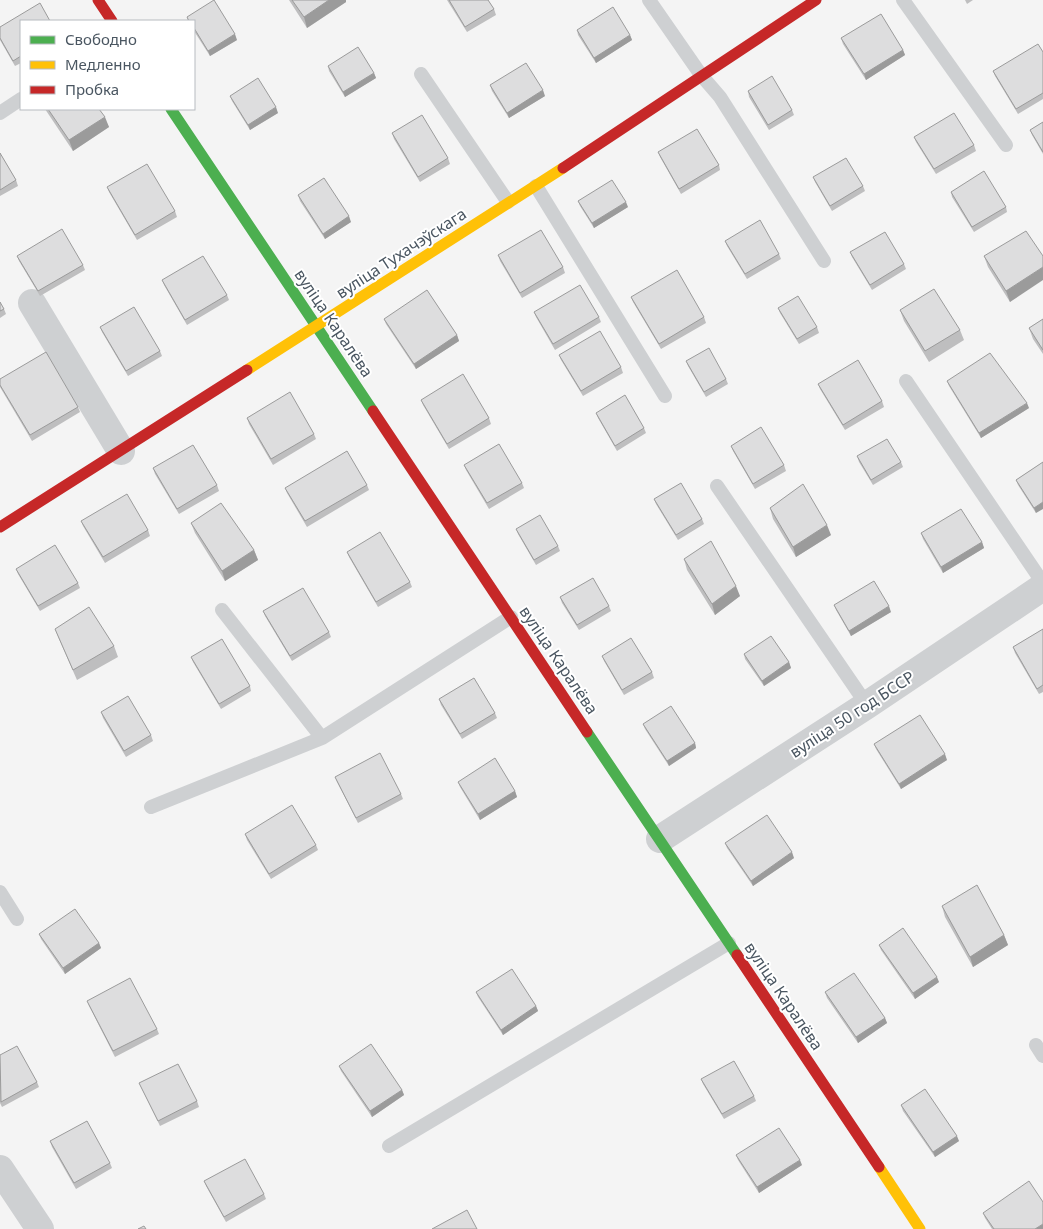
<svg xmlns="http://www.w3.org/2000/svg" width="1043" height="1229" viewBox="0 0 1043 1229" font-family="'Noto Sans',sans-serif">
	<rect width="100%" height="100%" fill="#f4f4f4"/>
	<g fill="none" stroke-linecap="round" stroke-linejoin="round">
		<path stroke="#ced0d2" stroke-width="14" d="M649,0l52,75 19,22 104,164
			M903,0l103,145
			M421,74l87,128
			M0,113l21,-14
			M536,186l129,210
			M906,381l137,202
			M717,486l150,219
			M222,610l100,128 189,-121
			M151,807l171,-69
			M0,892l17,27
			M1036,1045l7,11
			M389,1146l340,-203"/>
		<path stroke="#ced0d2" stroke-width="28" d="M32,303l89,148
			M660,839l207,-134 176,-118
			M0,1169l40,60"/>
		<path stroke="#4caf50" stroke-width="11" d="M171,109l202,302
			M587,732l150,223"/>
		<path stroke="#ffc107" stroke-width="11" d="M247,370l316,-202
			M879,1167l41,62"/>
		<path stroke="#c62828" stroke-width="11" d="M98,0l14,21
			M563,168l253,-168
			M373,411l214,321
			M0,527l247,-157
			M737,955l142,212"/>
	</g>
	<path fill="#bebebf" d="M289,0h57v2l-39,26z
		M447,0h41l6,9 2,6 -29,17z
		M965,0h8l-6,4z
		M187,17l50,23 -27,16 -16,-25v-10h-6z
		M21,21v42l-6,3 -15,-26v-13z
		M577,30l53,5 2,5 -36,23 -18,-28z
		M841,38l62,12 2,5 -39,25 -23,-36z
		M1043,52v47l-25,15 -23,-38 -2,-5z
		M328,66l46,7 2,5 -31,19 -16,-26z
		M490,85l55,11 -36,22 -17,-27z
		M748,91l44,19 2,5 -25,15 -20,-33z
		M230,96l48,17 -28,17 -18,-29z
		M45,109h54l10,18 -36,24z
		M1043,122v32l-11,-19 -2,-5z
		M392,133l56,25 2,6 -30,18 -26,-43z
		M914,137l60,8 2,6 -40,23 -20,-32z
		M658,152l61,13 1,5 -39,24 -21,-37z
		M0,153l16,27 2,6 -18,10z
		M813,177l50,9 2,5 -33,20 -17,-29z
		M107,187l68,24 2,6 -40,23 -28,-48z
		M951,192l55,15 1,5 -33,20 -22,-35z
		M298,195l53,27 -26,17 -25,-38z
		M578,201l50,6 -34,21 -14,-22z
		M725,241l54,13 2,5 -34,20 -20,-33z
		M850,252l54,12 2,5 -34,21 -20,-33z
		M498,255l65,12 2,6 -43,25 -22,-37z
		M17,256l66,9 2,5 -45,26 -21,-35z
		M984,256h59l-33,46 -22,-35z
		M162,280l65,15 2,5 -42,25 -23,-40z
		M631,297l73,20 2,6 -45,26 -28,-47z
		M0,302l4,7 2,5 -6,4z
		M778,308l39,19 2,6 -20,11 -19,-31z
		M900,310l60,20 4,10 -35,22 -25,-41z
		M534,312l65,5 2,5 -46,28 -19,-33z
		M384,319l73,16 2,6 -43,28 -30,-45z
		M1043,319v35l-10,-15 -4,-11z
		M100,327l60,24 2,5 -34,20 -26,-44z
		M559,355l62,12 2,6 -40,23 -22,-36z
		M686,361l40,18 2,5 -22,13 -18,-31z
		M0,379l78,28 2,5 -48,29 -32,-54z
		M947,381l82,27 -48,30 -32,-52z
		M818,384l64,17 2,6 -39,23 -25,-41z
		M421,400l68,18 2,6 -42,25 -26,-44z
		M596,413l48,15 2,5 -29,18 -19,-33z
		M247,418l67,16 2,5 -43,26 -24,-41z
		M731,446l53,19 2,6 -31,18 -22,-38z
		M857,456l44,6 2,5 -30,18 -14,-23z
		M1043,462l-7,51 -18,-28 -2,-5z
		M464,465l58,18 2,5 -35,21 -23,-39z
		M153,468l64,17 2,6 -40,23 -24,-40z
		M367,485l2,5 -62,37 -20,-34 -2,-5z
		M654,499l48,20 2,5 -26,16 -22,-36z
		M770,508l61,27 -35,22 -23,-38z
		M81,521l67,9 2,6 -45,27 -22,-37z
		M191,523l63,27 4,10 -33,21 -30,-48z
		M516,529l42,17 2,5 -24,14 -18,-31z
		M921,533l61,9 2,6 -41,25 -20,-34z
		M347,552l63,30 2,5 -34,20 -29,-50z
		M684,559l56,37 -25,19 -28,-45z
		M16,569l62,14 2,5 -40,23 -22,-37z
		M560,597l49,9 2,5 -32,19 -17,-27z
		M834,605l57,7 -40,24 -15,-26z
		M263,611l66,21 2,5 -39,24 -27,-45z
		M55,629l59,17 4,11 -41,23 -18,-41z
		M1043,629v63l-4,2 -24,-41 -2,-6z
		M744,654l45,8 2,6 -27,18 -19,-27z
		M602,656l50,16 2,6 -30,17 -20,-34z
		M191,657l59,29 1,5 -30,18 -28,-47z
		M439,699l56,14 2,5 -35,21 -21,-34z
		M101,712l50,23 2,6 -27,16 -23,-39z
		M643,724l52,19 1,5 -27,18 -24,-37z
		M874,744l73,16 -46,29 -25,-40z
		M335,777l66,17 2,5 -45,24 -21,-41z
		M458,782l57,9 2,6 -37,23 -20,-33z
		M245,834l71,11 2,5 -47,29 -24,-39z
		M725,843l69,15 -41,28 -26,-38z
		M942,906l62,29 4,10 -35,22 -28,-50z
		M39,934l60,9 2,5 -36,26 -24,-35z
		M879,945l60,37 -24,17 -34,-49z
		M476,992l60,14 2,5 -35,24 -25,-38z
		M825,992l60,26 2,5 -29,20 -31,-45z
		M87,1001l70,28 2,5 -44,23 -26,-51z
		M0,1055l37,27 2,5 -37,20 -2,-4z
		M339,1066l63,24 2,5 -32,22 -31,-46z
		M701,1079l53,17 2,5 -32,18 -21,-35z
		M139,1083l58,18 2,6 -39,19z
		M901,1105l58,36 -24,16 -32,-46z
		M50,1141l60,22 2,5 -36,21 -24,-42z
		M736,1155l66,10 -43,28 -21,-33z
		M204,1181l60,13 2,5 -40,23 -20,-36z
		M983,1213l60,16h-51l-7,-11z"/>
	<path fill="#9b9b9b" d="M329,0h17v2l-39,26 -3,-11z
		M235,34l2,6 -27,16 -2,-5z
		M630,35l2,5 -36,23 -2,-5z
		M903,50l2,5 -39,25 -2,-6z
		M374,73l2,5 -31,19 -2,-5z
		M543,90l2,6 -36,22 -2,-5z
		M276,107l2,6 -28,17 -2,-5z
		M105,117l4,10 -36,24 -4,-11z
		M626,202l2,5 -34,21 -2,-5z
		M349,216l2,6 -26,17 -2,-5z
		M1043,267v13l-33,22 -4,-11z
		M457,335l2,6 -43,28 -2,-5z
		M1027,403l2,5 -48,30 -2,-5z
		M1043,502v7l-7,4 -2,-5z
		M827,525l4,10 -35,22 -3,-10z
		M982,542l2,6 -41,25 -2,-6z
		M254,550l4,10 -33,21 -3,-10z
		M736,586l4,10 -25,19 -3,-11z
		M889,606l2,6 -40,24 -2,-5z
		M789,662l2,6 -27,18 -2,-5z
		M695,743l1,5 -27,18 -2,-5z
		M945,754l2,6 -46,29 -2,-5z
		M515,791l2,6 -37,23 -2,-6z
		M792,852l2,6 -41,28 -2,-5z
		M1004,935l4,10 -35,22 -3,-10z
		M99,943l2,5 -36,26 -2,-6z
		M937,977l2,5 -24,17 -2,-6z
		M536,1006l2,5 -35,24 -2,-5z
		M885,1018l2,5 -29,20 -2,-6z
		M402,1090l2,5 -32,22 -2,-6z
		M957,1136l2,5 -24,16 -2,-5z
		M800,1160l2,5 -43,28 -2,-6z
		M1043,1224v5h-8z"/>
	<path fill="#ddddde" stroke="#9b9b9b" d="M214,0l21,34 -27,17 -14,-23v-7h-5l-2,-4z
		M292,0h37l-25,17z
		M449,0h39l6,9 -29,18z
		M40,3l10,18h-29v35l-8,5 -13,-23v-11z
		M613,7l17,28 -36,23 -17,-28z
		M881,14l22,36 -39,24 -23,-36z
		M1038,44l5,8v41l-27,16 -23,-38z
		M358,47l16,26 -31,19 -15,-26z
		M526,63l17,27 -36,23 -17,-28z
		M772,76l20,34 -24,15 -20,-34z
		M258,78l18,29 -28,18 -18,-29z
		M48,109h51l6,8 -36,23z
		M954,113l20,32 -40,24 -20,-32z
		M422,115l26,43 -30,19 -26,-44z
		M1043,122v30l-13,-22z
		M697,129l22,36 -40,24 -21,-37z
		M0,153l16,27 -16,10z
		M846,158l17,28 -33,20 -17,-29z
		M147,164l28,47 -40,24 -28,-48z
		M984,171l22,36 -34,20 -21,-35z
		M324,178l25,38 -26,18 -25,-39z
		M612,180l14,22 -34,21 -14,-22z
		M760,220l19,34 -34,20 -20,-33z
		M62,229l21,36 -45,26 -21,-35z
		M541,230l22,37 -43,26 -22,-38z
		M1026,231l17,25v11l-37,24 -22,-35z
		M885,232l19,32 -34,21 -20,-33z
		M203,256l24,39 -42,25 -23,-40z
		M677,270l27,47 -45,27 -28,-47z
		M580,285l19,32 -46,27 -19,-32z
		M934,289l26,41 -35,21 -25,-41z
		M427,290l30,45 -43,29 -30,-45z
		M798,296l19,31 -20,12 -19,-31z
		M0,302l4,7 -4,2z
		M134,307l26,44 -34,20 -26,-44z
		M1043,319v31l-14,-22z
		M600,331l21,36 -40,24 -22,-36z
		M709,348l17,31 -22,13 -18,-31z
		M46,352l32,55 -48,28 -30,-50v-6z
		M990,353l37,50 -48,30 -32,-52z
		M858,360l24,41 -39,24 -25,-41z
		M463,374l26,44 -42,26 -26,-44z
		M290,392l24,42 -43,25 -24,-41z
		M625,395l19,33 -29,18 -19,-33z
		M761,427l23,38 -31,19 -22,-38z
		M887,439l14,23 -30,18 -14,-24z
		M499,444l23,39 -35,20 -23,-38z
		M193,445l24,40 -40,24 -24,-41z
		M347,451l20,34 -62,36 -20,-33z
		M1043,462v40l-9,6 -18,-28z
		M681,483l21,36 -26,16 -22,-36z
		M803,484l24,41 -34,22 -23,-39z
		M127,494l21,36 -45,27 -22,-36z
		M221,503l33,47 -32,21 -31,-48z
		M961,509l21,33 -41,25 -20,-34z
		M540,515l18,31 -24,14 -18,-31z
		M380,532l30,50 -34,20 -29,-50z
		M711,541l25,45 -24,18 -28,-45z
		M55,545l23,38 -40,23 -22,-37z
		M593,578l16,28 -32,19 -17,-28z
		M874,581l15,25 -40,25 -15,-26z
		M303,588l26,44 -39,24 -27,-45z
		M89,607l25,39 -41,24 -18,-41z
		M1043,629v56l-6,4 -24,-42z
		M771,636l18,26 -27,19 -18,-27z
		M631,638l21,34 -30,18 -20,-34z
		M222,639l28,47 -31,18 -28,-47z
		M474,678l21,35 -35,21 -21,-35z
		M128,696l23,39 -27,16 -23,-39z
		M671,706l24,37 -28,18 -24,-37z
		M920,715l25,39 -46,30 -25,-40z
		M380,753l21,41 -45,24 -21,-41z
		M495,758l20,33 -37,23 -20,-32z
		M292,805l24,40 -47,29 -24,-40z
		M767,815l25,37 -41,29 -26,-38z
		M977,885l27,50 -34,22 -28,-51z
		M75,909l24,34 -36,25 -24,-34z
		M903,928l34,49 -24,16 -34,-48z
		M512,969l24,37 -35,24 -25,-38z
		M854,973l31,45 -29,19 -31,-45z
		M130,978l27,51 -44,22 -26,-50z
		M371,1044l31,46 -32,21 -31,-45z
		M17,1046l20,36 -36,20 -1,-47z
		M734,1061l20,35 -32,18 -21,-35z
		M178,1064l19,37 -39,20 -19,-38z
		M925,1089l32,47 -24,16 -32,-47z
		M87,1121l23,42 -36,20 -24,-42z
		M779,1128l21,32 -43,27 -21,-32z
		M245,1159l19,35 -40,23 -20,-36z
		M1029,1181l14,21v22l-8,5h-41l-11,-16z
		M467,1210l10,19h-45z
		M144,1226l2,3h-8z"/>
	<g text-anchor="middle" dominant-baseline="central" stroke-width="4" stroke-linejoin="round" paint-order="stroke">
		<g font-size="16" fill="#4a5661" stroke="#fff">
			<text transform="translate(401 253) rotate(-33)">вуліца Тухачэўскага</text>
			<text transform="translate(334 323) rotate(56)">вуліца Каралёва</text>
			<text transform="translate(559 660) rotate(56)">вуліца Каралёва</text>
			<text transform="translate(852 714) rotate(-33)">вуліца 50 год БССР</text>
			<text transform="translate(784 996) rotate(56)">вуліца Каралёва</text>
		</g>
	</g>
	<rect x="20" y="20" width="175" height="90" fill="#ffffff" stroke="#b7bbc0"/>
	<rect x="30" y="36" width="25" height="8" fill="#4caf50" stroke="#b7bbc0"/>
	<text x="65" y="45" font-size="15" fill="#4a5661">Свободно</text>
	<rect x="30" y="61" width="25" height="8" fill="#ffc107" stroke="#b7bbc0"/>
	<text x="65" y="70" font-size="15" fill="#4a5661">Медленно</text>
	<rect x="30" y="86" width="25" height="8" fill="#c62828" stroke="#b7bbc0"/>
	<text x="65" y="95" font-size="15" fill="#4a5661">Пробка</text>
</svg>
